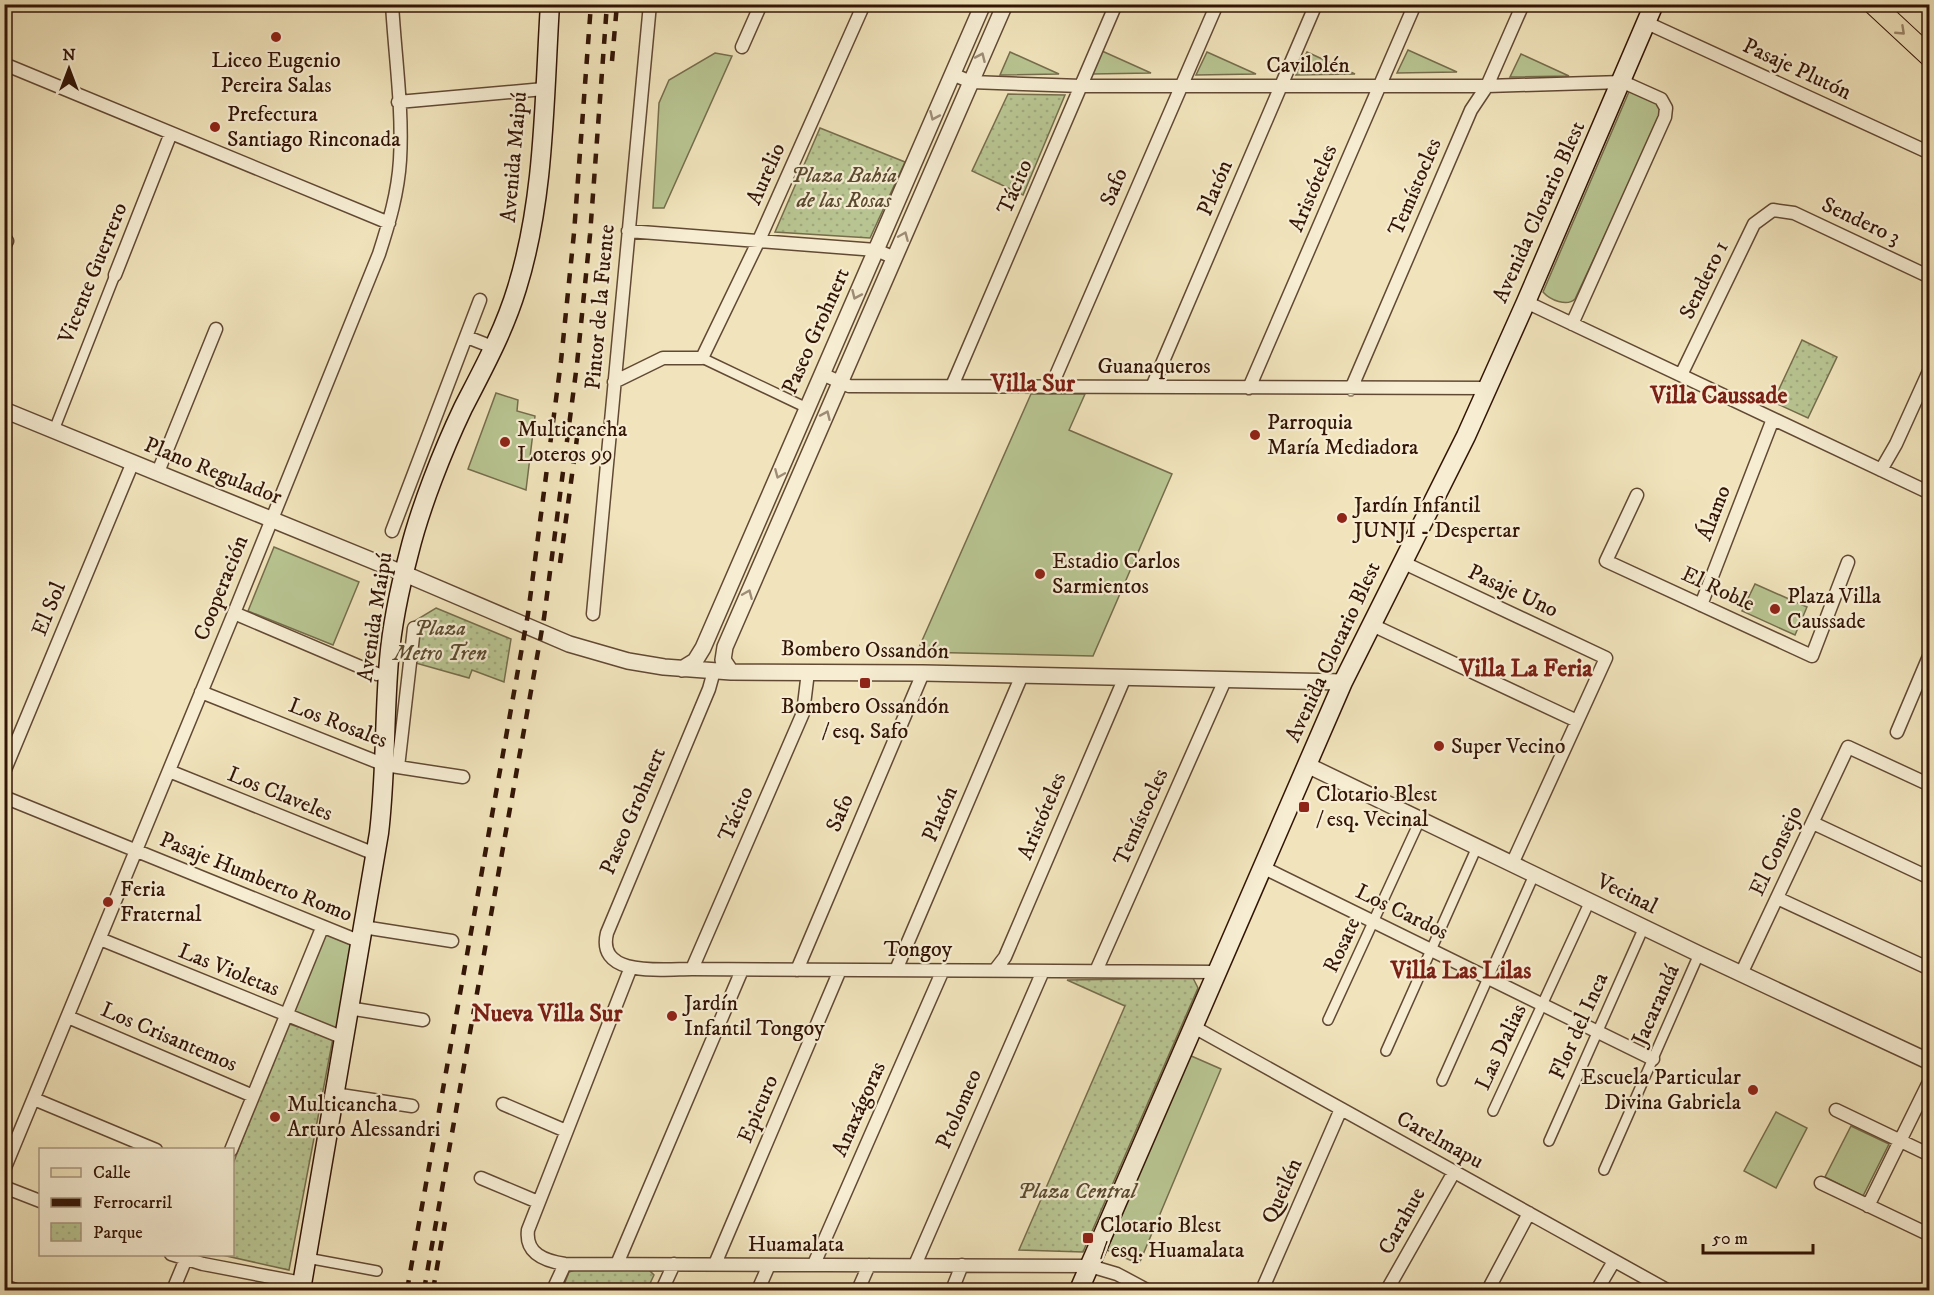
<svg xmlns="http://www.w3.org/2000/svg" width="1934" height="1295" viewBox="0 0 1934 1295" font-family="'IM FELL DW Pica',serif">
	<defs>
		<pattern id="park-dots" width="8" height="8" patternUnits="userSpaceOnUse" patternTransform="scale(1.5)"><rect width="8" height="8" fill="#b8c592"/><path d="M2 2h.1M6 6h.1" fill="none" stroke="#9fa87c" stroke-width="1.8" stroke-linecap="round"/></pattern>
	</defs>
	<rect width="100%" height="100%" fill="#f1e4bc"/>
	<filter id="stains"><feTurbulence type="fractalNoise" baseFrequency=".00333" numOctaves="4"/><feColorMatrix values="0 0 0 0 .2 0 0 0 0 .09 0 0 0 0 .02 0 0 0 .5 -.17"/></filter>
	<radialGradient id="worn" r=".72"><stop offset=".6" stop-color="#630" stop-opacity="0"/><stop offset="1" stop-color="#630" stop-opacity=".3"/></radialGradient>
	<path fill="#b8c592" stroke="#766d4c" stroke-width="1.5" d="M1408,50l49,22 -60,1z
		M1102,51l49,22 -59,1z
		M1010,52l49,22 -59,1z
		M1207,52l49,22 -60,1z
		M1307,52l48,22 -59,1z
		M715,53l17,3 -68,152h-11l6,-105 10,-23z
		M1521,54l48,22 -59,1z
		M1631,87l34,20 -90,192c-8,8 -25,1 -32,-7z
		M496,393l22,7 -1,11 18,5 -9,74 -58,-21z
		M1031,394h54l-16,36 103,44 -79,182 -176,-4z
		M274,547l85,35 -26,63 -85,-34z
		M1755,584l52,23 -12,28 -53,-24z
		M323,933l29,12 -16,86 -43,-18z
		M1189,1055l32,14 -82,195 -32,-14z
		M1776,1112l31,16 -31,60 -32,-17z
		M1851,1126l38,18 -26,52 -38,-19z"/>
	<path fill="url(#park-dots)" stroke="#766d4c" stroke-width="1.5" d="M1008,94l57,1 -42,100 -51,-24z
		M820,128l85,34 -35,76 -95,-6z
		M1802,340l35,17 -29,61 -35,-16z
		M436,608l75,31 -7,43 -32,-12 -3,8 -64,-18 8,-38z
		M1193,978l5,10 -115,264 -64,-2 106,-244 -58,-26z
		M286,1023l47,15 -44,232 -67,-15 10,-1 1,-90z
		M575,1270h74l5,5 -7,15h-85l7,-18z"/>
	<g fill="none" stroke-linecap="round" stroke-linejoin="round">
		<g stroke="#624934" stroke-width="12">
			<path id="pedestrian" d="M702,358l105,50
				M54,430l61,-155
				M1328,1020l92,-200
				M1386,1051l91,-204
				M1442,1081l92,-206
				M1493,1111l97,-210
				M1549,1141l95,-214
				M1604,1170l95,-216
				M307,1258l70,13"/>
		</g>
		<g stroke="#624934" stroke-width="15">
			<path id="minor" d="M1647,23l283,130
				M742,47l19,-43
				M4,64l385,159
				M952,74l19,8 110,4h406l136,-4 38,17 5,9 -1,9 -93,207
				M398,102l146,-13
				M628,231l248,19 19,8
				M4,247l3,-6
				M115,275l56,-142
				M1526,302l404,191
				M467,337l28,11
				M822,374l27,12 638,2
				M1681,375l73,-151 19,-14 21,3 136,64
				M614,382l49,-24h39l57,-118 105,-236
				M952,386l164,-382
				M1051,387l166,-383
				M1152,387l164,-383
				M1249,388l166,-384
				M1351,389l120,-279 16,-24 36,-82
				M1881,470l15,-26 34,-75
				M158,472l58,-143
				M1637,495l-31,66 206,95 36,-94
				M392,531l88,-231
				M1402,562l204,96 -94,206
				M1701,605l72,-186
				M234,613l143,61
				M593,614l57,-610
				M1370,624l207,97
				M714,671l-5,18 -102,244c-11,45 57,36 85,36l525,3
				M201,692l184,73 78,12
				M1897,732l33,-78
				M398,767l16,-139
				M169,771l206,83
				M4,772l129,-310
				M4,797l357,145
				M1813,823l117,55
				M1262,867l391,192
				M1777,898l153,71
				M363,927l89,14
				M100,939l244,99
				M631,967l-103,263c-3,24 17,31 37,34l525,2 27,8 30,16
				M692,969l111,-256 5,-41
				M797,970l126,-297
				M896,970l126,-295
				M995,970l10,-13 120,-280
				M1096,971l129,-291
				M1741,974l107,-227 82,38
				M348,1008l75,12
				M68,1017l185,79
				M1192,1026l475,264
				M334,1094l78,12
				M34,1099l122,51
				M503,1104l63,27
				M1836,1110l94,45
				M231,1150l91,-222
				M4,1170l230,-557 145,-359c10,-31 19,-61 21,-94 3,-51 -5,-104 -8,-156
				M481,1178l57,24
				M1821,1183l109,52
				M4,1187l36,14
				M1868,1206l62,-126
				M171,1254l32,10 99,19
				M617,1264l125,-294
				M715,1264l125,-294
				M814,1264l129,-294
				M915,1265l128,-294
				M4,1286l12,4
				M173,1290l15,-36
				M553,1290l12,-26
				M662,1290l12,-26
				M758,1290l11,-25
				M858,1290l11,-25
				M952,1290l10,-25
				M1262,1290l79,-181
				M1387,1290l67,-118
				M1488,1290l41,-77
				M1597,1290l17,-29"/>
		</g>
		<g stroke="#624934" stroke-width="18">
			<path id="tertiary" d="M4,410l401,164 164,70 59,17 36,6 67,5 192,1 420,9
				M682,669l13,-8 8,-13 280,-644
				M731,672l-8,-12 2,-13 280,-643
				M1307,765l392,189 231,108"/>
		</g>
		<g stroke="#331506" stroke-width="21">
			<path id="secondary" d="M301,1290l78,-457c7,-58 5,-115 10,-173 3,-35 11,-73 20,-107 11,-45 34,-103 54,-145 20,-39 41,-77 54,-120 28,-90 27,-189 33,-284
				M1079,1290l264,-608 123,-246 60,-134 128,-298"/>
		</g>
		<g stroke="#331506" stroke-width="22">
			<path id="primary" d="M1873,4l57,53"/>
		</g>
		<use href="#pedestrian" stroke="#f6edd3" stroke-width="9"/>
		<use href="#minor" stroke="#f6edd3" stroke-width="12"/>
		<use href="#tertiary" stroke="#f6edd3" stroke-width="15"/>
		<use href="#secondary" stroke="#f6edd3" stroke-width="18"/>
		<use href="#primary" stroke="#f1e4bc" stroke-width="20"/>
		<path stroke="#331506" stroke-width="4.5" stroke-dasharray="10 10" stroke-linecap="butt" d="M612,61l5,-57
			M560,563l17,-125
			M407,1290l121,-676 33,-253 13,-128 17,-229
			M424,1290l120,-672 33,-254 13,-129 17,-231
			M433,1290l12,-68"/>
	</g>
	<defs><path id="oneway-chevron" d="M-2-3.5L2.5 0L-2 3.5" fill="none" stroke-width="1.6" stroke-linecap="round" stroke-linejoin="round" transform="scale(1.5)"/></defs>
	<use stroke="#9c876a" href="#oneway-chevron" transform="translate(1901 31) rotate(43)"/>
	<g stroke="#9e8c77">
		<use href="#oneway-chevron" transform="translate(981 57) rotate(-66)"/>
		<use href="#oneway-chevron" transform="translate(934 116) rotate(114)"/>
		<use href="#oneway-chevron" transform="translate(904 236) rotate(-67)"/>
		<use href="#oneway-chevron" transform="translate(856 295) rotate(114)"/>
		<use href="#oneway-chevron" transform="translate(826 415) rotate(-66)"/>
		<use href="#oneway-chevron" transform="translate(779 474) rotate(113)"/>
		<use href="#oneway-chevron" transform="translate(748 594) rotate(-67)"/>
	</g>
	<g fill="#8f2418" stroke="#f6edd3" stroke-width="2">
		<circle cx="276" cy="37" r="6"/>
		<circle cx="215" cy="127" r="6"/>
		<circle cx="1255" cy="435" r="6"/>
		<circle cx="505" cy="442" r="6"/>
		<circle cx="1342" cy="518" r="6"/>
		<circle cx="1040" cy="574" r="6"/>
		<circle cx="1775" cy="609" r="6"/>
		<rect x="859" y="677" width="12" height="12" rx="3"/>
		<circle cx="1439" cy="746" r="6"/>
		<rect x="1298" y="801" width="12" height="12" rx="3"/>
		<circle cx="108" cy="902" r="6"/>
		<circle cx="672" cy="1016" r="6"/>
		<circle cx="1753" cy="1090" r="6"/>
		<circle cx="275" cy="1117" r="6"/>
		<rect x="1082" y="1232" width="12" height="12" rx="3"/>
	</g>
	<g text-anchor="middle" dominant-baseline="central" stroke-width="4.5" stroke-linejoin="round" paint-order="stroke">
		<g font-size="22" fill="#331506" stroke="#f6edd3" text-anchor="start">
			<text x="276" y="60" text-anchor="middle">Liceo Eugenio<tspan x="276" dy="25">Pereira Salas</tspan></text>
			<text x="227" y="114">Prefectura<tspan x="227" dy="25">Santiago Rinconada</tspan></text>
			<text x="1267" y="422">Parroquia<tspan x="1267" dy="25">María Mediadora</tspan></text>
			<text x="517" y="429">Multicancha<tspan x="517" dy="25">Loteros 99</tspan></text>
			<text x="1354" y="505">Jardín Infantil<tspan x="1354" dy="25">JUNJI - Despertar</tspan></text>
			<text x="1052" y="561">Estadio Carlos<tspan x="1052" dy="25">Sarmientos</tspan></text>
			<text x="1787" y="596">Plaza Villa<tspan x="1787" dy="25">Caussade</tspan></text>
			<text x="865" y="706" text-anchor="middle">Bombero Ossandón<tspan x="865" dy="25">/ esq. Safo</tspan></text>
			<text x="1451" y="746">Super Vecino</text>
			<text x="1316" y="794">Clotario Blest<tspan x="1316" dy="25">/ esq. Vecinal</tspan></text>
			<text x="120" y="889">Feria<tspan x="120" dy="25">Fraternal</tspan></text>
			<text x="684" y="1003">Jardín<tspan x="684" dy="25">Infantil Tongoy</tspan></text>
			<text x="1741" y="1077" text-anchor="end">Escuela Particular<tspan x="1741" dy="25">Divina Gabriela</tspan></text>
			<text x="287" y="1104">Multicancha<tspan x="287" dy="25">Arturo Alessandri</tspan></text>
			<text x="1100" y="1225">Clotario Blest<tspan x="1100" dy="25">/ esq. Huamalata</tspan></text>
		</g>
		<g font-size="22" fill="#331506" stroke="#f6edd3">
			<text x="1308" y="65">Cavilolén</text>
			<text transform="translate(1797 69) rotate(25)">Pasaje Plutón</text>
			<text transform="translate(514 157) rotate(-85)">Avenida Maipú</text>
			<text transform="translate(766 174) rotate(-66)">Aurelio</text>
			<text transform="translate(1015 187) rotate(-67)">Tácito</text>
			<text transform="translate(1114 187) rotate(-67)">Safo</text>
			<text transform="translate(1415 187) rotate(-67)">Temístocles</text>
			<text transform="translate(1215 188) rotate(-67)">Platón</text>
			<text transform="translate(1313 188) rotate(-67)">Aristóteles</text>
			<text transform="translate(1539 212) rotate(-66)">Avenida Clotario Blest</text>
			<text transform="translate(1861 221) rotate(25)">Sendero 3</text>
			<text transform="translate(93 273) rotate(-68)">Vicente Guerrero</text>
			<text transform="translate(1704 280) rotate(-64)">Sendero 1</text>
			<text transform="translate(600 307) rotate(-85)">Pintor de la Fuente</text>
			<text transform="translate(816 331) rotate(-66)">Paseo Grohnert</text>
			<text x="1154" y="366">Guanaqueros</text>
			<text transform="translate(213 471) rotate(22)">Plano Regulador</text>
			<text transform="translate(1714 513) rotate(-69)">Álamo</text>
			<text transform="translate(221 588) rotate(-68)">Cooperación</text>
			<text transform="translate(1718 589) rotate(25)">El Roble</text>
			<text transform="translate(1513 591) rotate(25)">Pasaje Uno</text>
			<text transform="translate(49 609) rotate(-68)">El Sol</text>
			<text transform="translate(375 617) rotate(-81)">Avenida Maipú</text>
			<text transform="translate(865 650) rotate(1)">Bombero Ossandón</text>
			<text transform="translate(1333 652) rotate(-65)">Avenida Clotario Blest</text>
			<text transform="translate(338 723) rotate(21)">Los Rosales</text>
			<text transform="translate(280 794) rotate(22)">Los Claveles</text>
			<text transform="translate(633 811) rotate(-67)">Paseo Grohnert</text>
			<text transform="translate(840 813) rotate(-67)">Safo</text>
			<text transform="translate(736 814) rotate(-67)">Tácito</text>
			<text transform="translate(940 814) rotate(-67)">Platón</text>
			<text transform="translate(1042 816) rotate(-67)">Aristóteles</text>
			<text transform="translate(1141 817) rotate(-66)">Temístocles</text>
			<text transform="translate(1776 851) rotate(-65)">El Consejo</text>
			<text transform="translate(256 877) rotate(22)">Pasaje Humberto Romo</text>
			<text transform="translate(1627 894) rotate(26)">Vecinal</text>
			<text transform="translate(1402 912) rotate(26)">Los Cardos</text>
			<text transform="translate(1342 945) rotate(-65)">Rosate</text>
			<text x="918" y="949">Tongoy</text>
			<text transform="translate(229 970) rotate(22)">Las Violetas</text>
			<text transform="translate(1656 1005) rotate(-66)">Jacarandá</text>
			<text transform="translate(1579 1026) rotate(-66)">Flor del Inca</text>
			<text transform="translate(169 1037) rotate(23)">Los Crisantemos</text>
			<text transform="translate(1501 1047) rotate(-65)">Las Dalias</text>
			<text transform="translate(758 1109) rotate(-67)">Epicuro</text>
			<text transform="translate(859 1109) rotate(-66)">Anaxágoras</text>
			<text transform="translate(959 1109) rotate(-67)">Ptolomeo</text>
			<text transform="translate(1440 1140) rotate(29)">Carelmapu</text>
			<text transform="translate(1282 1191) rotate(-66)">Queilén</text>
			<text transform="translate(1402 1221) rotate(-61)">Carahue</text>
			<text x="796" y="1244">Huamalata</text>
		</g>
		<g font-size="22" font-style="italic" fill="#5b4a30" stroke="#f6edd3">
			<text x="844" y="175">Plaza Bahía<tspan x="844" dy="25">de las Rosas</tspan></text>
			<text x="440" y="628">Plaza<tspan x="440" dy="25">Metro Tren</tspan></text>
			<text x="1077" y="1191">Plaza Central</text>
		</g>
		<g font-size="24" font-weight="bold" fill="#7a1f14" stroke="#f6edd3">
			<text x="1033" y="384">Villa Sur</text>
			<text x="1719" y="396">Villa Caussade</text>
			<text x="1526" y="669">Villa La Feria</text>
			<text x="1461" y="971">Villa Las Lilas</text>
			<text x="547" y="1014">Nueva Villa Sur</text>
		</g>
	</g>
	<rect width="1934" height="1295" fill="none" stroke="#f1e4bc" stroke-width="24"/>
	<rect x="6" y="6" width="1922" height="1283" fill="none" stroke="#331506" stroke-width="3"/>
	<rect x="12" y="12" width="1910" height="1271" fill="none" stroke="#331506" stroke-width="1.5"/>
	<rect x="39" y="1148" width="195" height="108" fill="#f6edd3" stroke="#a89781" stroke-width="1.5"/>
	<rect x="51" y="1168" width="30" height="9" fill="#f1e4bc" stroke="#a89781" stroke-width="1.5"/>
	<text x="93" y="1178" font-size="18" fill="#331506">Calle</text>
	<rect x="51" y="1198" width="30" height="9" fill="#331506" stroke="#a89781" stroke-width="1.5"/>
	<text x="93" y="1208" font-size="18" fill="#331506">Ferrocarril</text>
	<rect x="51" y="1223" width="30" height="18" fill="url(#park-dots)" stroke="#a89781" stroke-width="1.5"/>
	<text x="93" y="1238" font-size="18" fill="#331506">Parque</text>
	<g transform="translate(69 69)" stroke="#f6edd3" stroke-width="4.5" paint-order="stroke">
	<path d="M0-4.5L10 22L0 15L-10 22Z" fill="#331506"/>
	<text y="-9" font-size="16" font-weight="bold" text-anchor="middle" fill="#331506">N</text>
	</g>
	<path d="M1703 1244v9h110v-9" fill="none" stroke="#331506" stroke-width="3"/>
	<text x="1712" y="1244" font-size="18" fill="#331506" stroke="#f6edd3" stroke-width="4.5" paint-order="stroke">50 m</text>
	<rect width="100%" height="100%" filter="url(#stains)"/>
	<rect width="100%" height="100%" fill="url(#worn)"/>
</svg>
